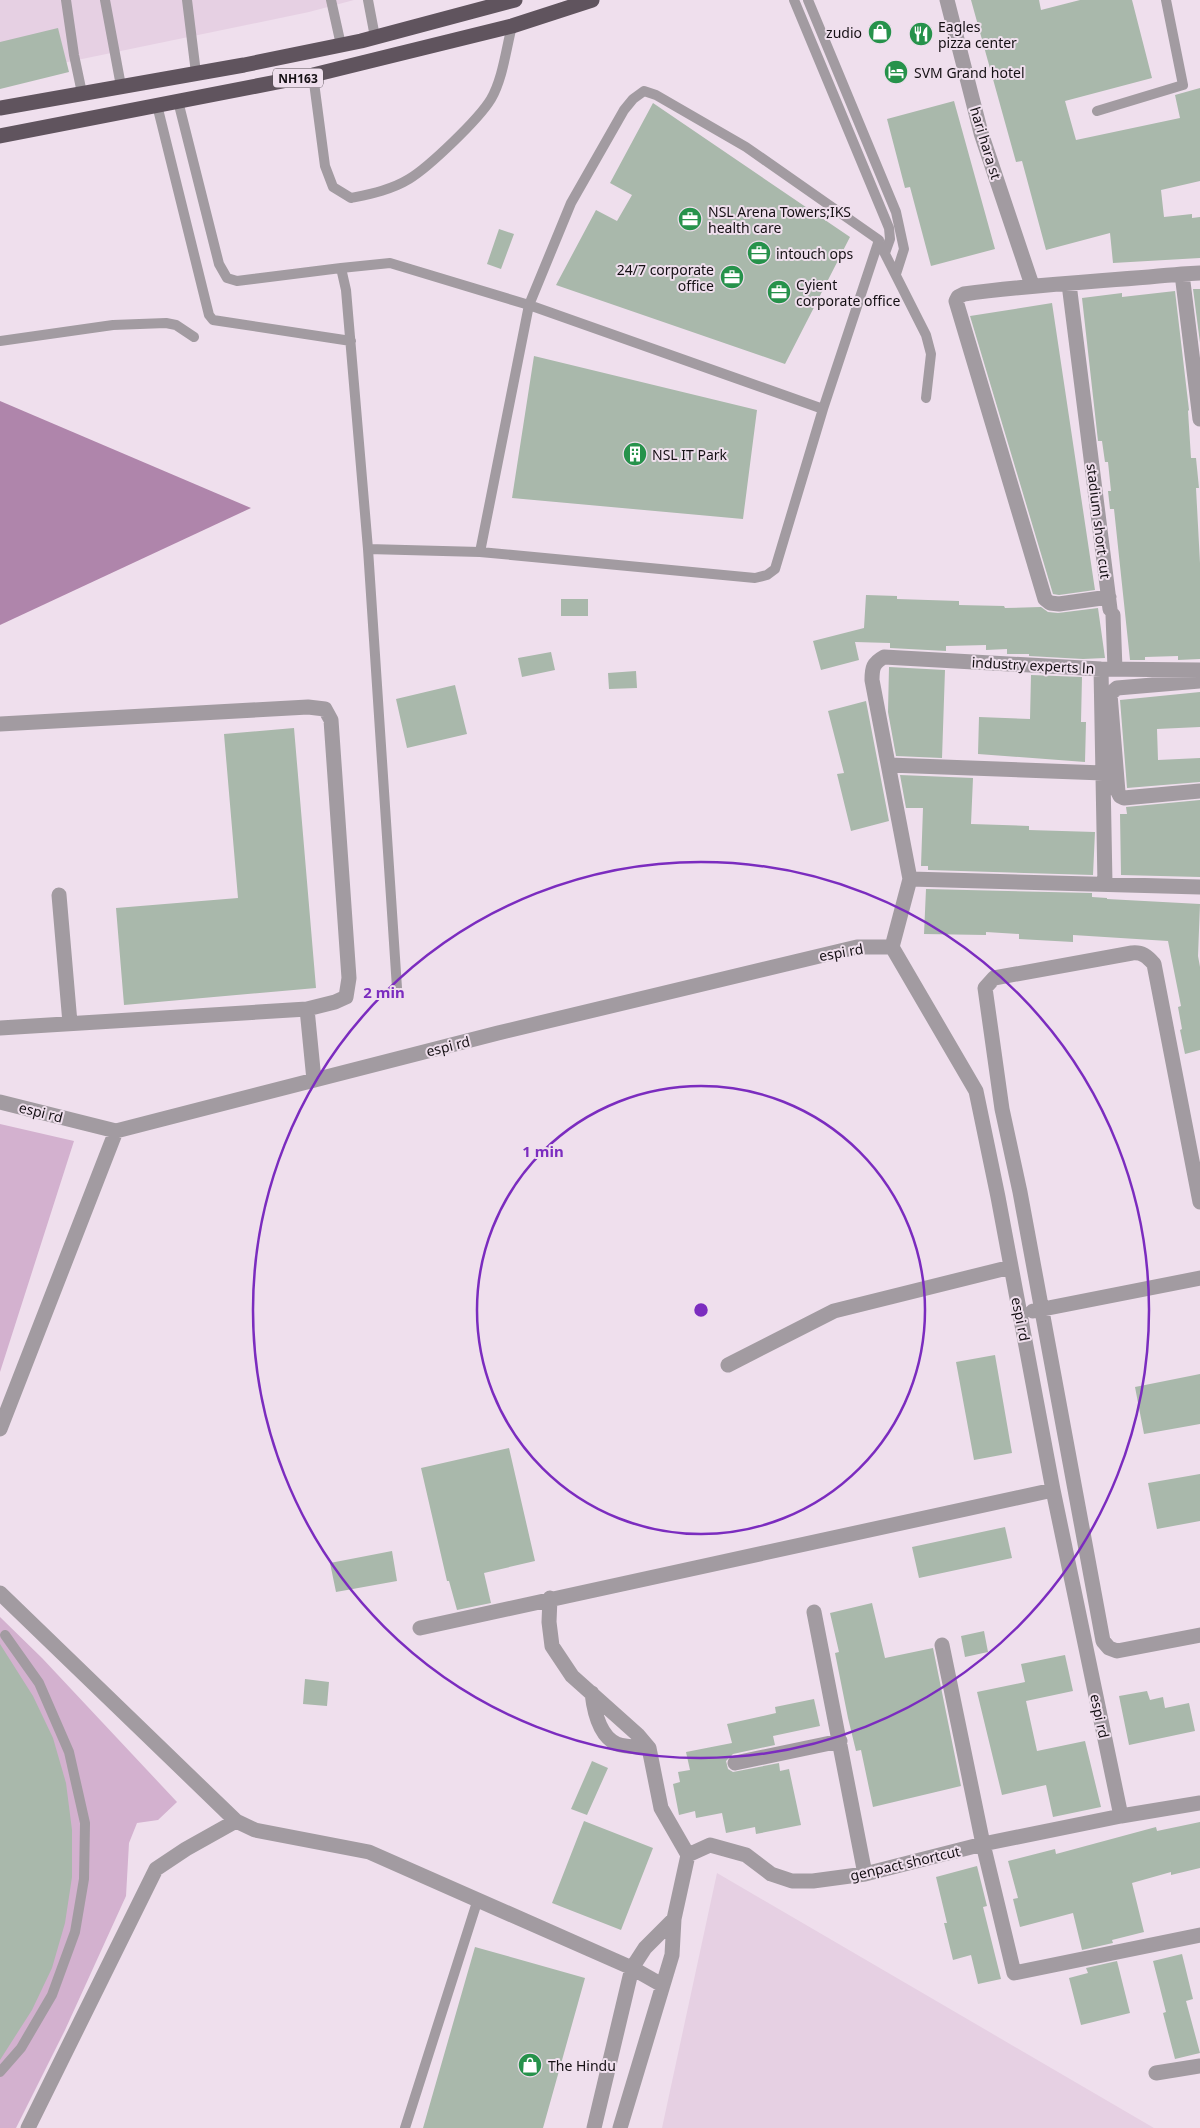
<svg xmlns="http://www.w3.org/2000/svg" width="1200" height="2128" viewBox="0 0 1200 2128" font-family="'Noto Sans',sans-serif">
	<rect width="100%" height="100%" fill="#efdfed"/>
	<path fill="#e6d0e3" d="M0,0h354l-45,12 -309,64z
		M717,1873l437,255h-492z"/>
	<path fill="#d3b1cf" d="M0,1124l74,17 -74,231z
		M0,1617l42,41 135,144 -19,18 -21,3 -8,20 -3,53 -61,134 -49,98h-16z"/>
	<path fill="#af85ab" d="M0,401l251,107 -251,117z"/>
	<path fill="#a9b8ab" d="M971,0h68l2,10 39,-10h52l20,78 -87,23 11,39 104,-22 -5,-23 25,-7v93l-39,9 3,27 28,-3v4l8,-1v41l-87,5 -3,-30 -64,17 -24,-89 -6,1z
		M58,28l11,44 -69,17v-47z
		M954,101l41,148 -64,17 -21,-79 -5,1 -18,-69z
		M653,103l197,134 -65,127 -229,-79 40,-75 21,11 15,-26 -22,-12z
		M499,229l15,5 -13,35 -14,-5z
		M1193,289h7v54z
		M1175,291l14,119 -1,1 3,47h5l3,30h-3l4,75v96l-22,1v-4l-33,1v3h-15l-16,-151h-4l-2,-18h3l-3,-29h-3l-3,-21h-4l-16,-143 40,-5v4z
		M1052,303l43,287 -36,5 -6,-1 -83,-278z
		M534,356l223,54 -14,109 -231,-21z
		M866,595l31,1v3l62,2v4l45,1 1,2 36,-1 7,5 10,1 40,-5 7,50 -22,1 -54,-3v-2h-22v-5l-21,1v-5l-40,1v5l-56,-3v-5l-35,-1 4,18 -38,10 -8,-29 51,-13z
		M561,599h27v17h-27z
		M551,652l4,18 -33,7 -4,-19z
		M889,667l56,3 -3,88 -46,-2 -8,-44z
		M636,671l1,17 -28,1 -1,-16z
		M1031,675l51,2 -1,45h5l-1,40 -107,-8 1,-37 51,2z
		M455,685l12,49 -60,14 -11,-49z
		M1200,692v35l-43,2 1,31 42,-2v24l-73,6 -7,-88z
		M866,701l23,120 -38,10 -14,-57 7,-1 -16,-62z
		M294,728l22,260 -192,17 -8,-97 122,-10 -14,-164z
		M900,775l73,3 -2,46 58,2v4l66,2 -2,43 -165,-5v-4h-7l2,-58h-17z
		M1200,800v77l-79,-2 -1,-61h7l-1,-7z
		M926,889l166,4v4l15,1v1l93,5 -2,52 2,11v83l-15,4 -5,-24 2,-1 -4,-22 3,-1 -13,-65 -95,-6v7l-54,-3v-5l-33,-2v3l-62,-1z
		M995,1355l17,98 -38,7 -18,-98z
		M1200,1374v50l-56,10 -9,-47z
		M509,1448l26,113 -51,12 7,30 -34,7 -8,-29h-2l-26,-113z
		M1200,1474v47l-43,8 -9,-46z
		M1005,1527l7,31 -93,20 -7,-31z
		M392,1551l5,30 -61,11 -6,-29z
		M872,1603l13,55 48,-10 28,138 -88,21 -12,-57 -5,1 -8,-33 -13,-65 4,-1 -9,-39z
		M984,1631l4,21 -23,5 -4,-21z
		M0,1644l33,52 20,42 13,45 6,47v47l-7,46 -13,45 -20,42 -32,50z
		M1065,1655l8,36 -47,10 11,50 48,-10 16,66 -48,10 -7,-32 -44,10 -25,-103 48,-10 -4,-18z
		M305,1679l24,3 -2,24 -24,-2z
		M1147,1691l3,9 13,-3 2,11 24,-5 6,28 -66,14 -10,-49z
		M814,1699l6,27 -47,10 2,9 -42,9 -7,7 2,8 5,3 46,-9 1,8 9,-2 12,56 -45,9 -1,-7 -29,6 -4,-20 -26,5 -1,-7 -16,4 -6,-31 7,-2 -2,-10 12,-2 -4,-18 46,-9 -5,-19 49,-11 -1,-6z
		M592,1761l16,7 -21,47 -16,-6z
		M584,1821l69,27 -32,82 -69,-27z
		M1200,1822v46l-29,7v-3l-39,11 12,49 -32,8 1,3 -31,7 -9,-37 -53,14 -7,-28 5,-1 -10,-37 47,-12 1,5 100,-27 1,4z
		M977,1866l10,40 -4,1 18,72 -23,5 -7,-29 -18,5 -9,-37h3l-11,-46z
		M475,1947l110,31 -42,150h-120z
		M1182,1954l11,45 -7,2 14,52 -25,6 -12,-46 3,-1 -13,-51z
		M1117,1961l13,52 -49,12 -12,-47 19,-5 -2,-5z"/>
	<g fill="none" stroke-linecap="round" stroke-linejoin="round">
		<path stroke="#a29ba1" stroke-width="10" d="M66,0l8,55 8,38
			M105,0l16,86
			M187,0l9,73
			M331,0l10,45
			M368,0l7,37
			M794,0l95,228 1,11 -5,14
			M808,0l88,212 8,37 -8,25
			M313,75l12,91 8,21 18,11c19,-4 40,-8 58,-19 20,-12 70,-60 82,-80 12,-21 15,-50 21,-73
			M178,101l41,163 8,14 10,3 104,-13 5,22 22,259 112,3 275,26 12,-3 8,-6 48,-160 -294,-104 -139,-42 -49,5
			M157,105l52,210 4,5 138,21
			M1097,111l86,-26 -17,-85
			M882,248l44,87 5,19 -5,44
			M0,341l113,-16 53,-2 10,2 18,12
			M368,549l29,439
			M480,552l49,-247 42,-102 53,-93 9,-11 11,-8 12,4 90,52 133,93 -56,169
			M0,2072l21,-24 31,-53 23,-63 9,-53 1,-56 -16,-71 -30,-69 -34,-48
			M405,2128l73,-229"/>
		<path stroke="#a29ba1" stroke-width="15" d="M947,0l34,133 51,152
			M1200,273l-18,1 18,145
			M1069,284l41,325
			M1109,597l-50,7 -9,-1 -5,-4 -89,-298 2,-4 6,-3c72,-10 145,-13 218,-20
			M1113,615l2,54
			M1101,669l4,215
			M1200,681l-83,7 -7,6 8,98 2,4 4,2 76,-7
			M0,724l308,-17 17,2 6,11 18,258 -3,19 -11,5 -28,7 -307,19
			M889,765l214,8
			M910,879l290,8
			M59,895l11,128
			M892,947l18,-68 -38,-199c0,-12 1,-17 12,-23l217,12 99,1
			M307,1009l7,71
			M0,1102l116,29 382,-98 359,-86h35l84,144 22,106 55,293 68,326
			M1200,1202l-46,-238c-7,-8 -12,-12 -22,-11l-138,25 -9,10 17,121 18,83 83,449 6,7 8,3 83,-16
			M1033,1311l167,-33
			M728,1365l106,-54 177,-44
			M0,1429l116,-298
			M0,1593l236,228 19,9 114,22 263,116 30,17
			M550,1598l-1,24 3,24 20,30 66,59 11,13 12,60 27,47
			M814,1612l51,262
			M420,1628l633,-138
			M942,1645l41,199 31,129 186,-38
			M592,1693c2,18 7,43 25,51 9,3 22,3 32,4
			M735,1763l105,-22
			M688,1855l22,-10 36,10 25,19 21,7h21l52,-7 118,-30 138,-28 79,-13
			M1156,2073l44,-7
			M28,2128l128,-259 30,-20 50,-28
			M594,2128l38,-160 13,-20 29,-29
			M620,2128l52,-173 2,-36 14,-64"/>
		<path stroke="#60545e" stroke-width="15" d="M0,108l244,-43 117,-24 154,-41
			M0,136l313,-61 199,-49 80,-26"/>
	</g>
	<g fill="none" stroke="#7b2cbf" stroke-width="2.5">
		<circle cx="701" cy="1310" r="224"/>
		<circle cx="701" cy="1310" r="448"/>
	</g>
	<defs>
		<g id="shop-disc" transform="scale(1.25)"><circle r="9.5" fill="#26924b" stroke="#efdfed"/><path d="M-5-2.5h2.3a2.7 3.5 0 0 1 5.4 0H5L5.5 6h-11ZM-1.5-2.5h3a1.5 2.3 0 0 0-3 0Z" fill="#fff"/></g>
		<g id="restaurant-disc" transform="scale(1.25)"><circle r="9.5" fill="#26924b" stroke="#efdfed"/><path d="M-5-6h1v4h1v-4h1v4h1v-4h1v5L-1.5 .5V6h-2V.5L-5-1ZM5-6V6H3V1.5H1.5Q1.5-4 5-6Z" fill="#fff"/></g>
		<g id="hotel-disc" transform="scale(1.25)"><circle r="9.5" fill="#26924b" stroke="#efdfed"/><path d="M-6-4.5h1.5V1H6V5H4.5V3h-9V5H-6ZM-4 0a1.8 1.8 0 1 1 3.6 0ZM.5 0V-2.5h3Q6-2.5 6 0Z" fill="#fff"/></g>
		<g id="office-disc" transform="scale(1.25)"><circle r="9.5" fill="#26924b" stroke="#efdfed"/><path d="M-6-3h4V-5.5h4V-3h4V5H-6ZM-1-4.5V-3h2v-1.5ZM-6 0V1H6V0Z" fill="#fff"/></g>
		<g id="building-disc" transform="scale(1.25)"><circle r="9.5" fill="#26924b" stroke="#efdfed"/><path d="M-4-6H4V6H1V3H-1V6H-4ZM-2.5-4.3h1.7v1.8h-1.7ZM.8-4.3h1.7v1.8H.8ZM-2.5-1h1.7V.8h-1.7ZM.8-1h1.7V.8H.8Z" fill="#fff"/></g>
	</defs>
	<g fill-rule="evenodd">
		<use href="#shop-disc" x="880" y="32"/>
		<use href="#restaurant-disc" x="921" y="34"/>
		<use href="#hotel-disc" x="896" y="72"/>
		<use href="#office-disc" x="690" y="219"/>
		<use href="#office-disc" x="759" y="253"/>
		<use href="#office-disc" x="732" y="277"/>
		<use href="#office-disc" x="779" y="292"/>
		<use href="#building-disc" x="635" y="454"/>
		<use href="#shop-disc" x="530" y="2065"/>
	</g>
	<g text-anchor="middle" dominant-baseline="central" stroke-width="4" stroke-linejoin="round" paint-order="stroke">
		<rect fill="#efdfed" stroke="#564e55" stroke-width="1" x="273" y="68.5" width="50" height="19" rx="4"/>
		<g font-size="12" font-weight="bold" fill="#151014">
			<text x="298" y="78">NH163</text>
		</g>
		<g font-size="14" fill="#151014" stroke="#efdfed" text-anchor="start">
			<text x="938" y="26">Eagles<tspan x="938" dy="16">pizza center</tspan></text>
			<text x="862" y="32" text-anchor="end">zudio</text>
			<text x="914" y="72">SVM Grand hotel</text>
			<text x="708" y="211">NSL Arena Towers;IKS<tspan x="708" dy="16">health care</tspan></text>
			<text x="776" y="253">intouch ops</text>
			<text x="714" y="269" text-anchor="end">24/7 corporate<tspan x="714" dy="16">office</tspan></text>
			<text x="796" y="284">Cyient<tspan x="796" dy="16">corporate office</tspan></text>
			<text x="652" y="454">NSL IT Park</text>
			<text x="548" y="2065">The Hindu</text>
		</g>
		<g font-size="14" fill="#151014" stroke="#efdfed">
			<text transform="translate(986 143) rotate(73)">hari hara st</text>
			<text transform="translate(1099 521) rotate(83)">stadium short cut</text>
			<text transform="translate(1033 665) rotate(3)">industry experts ln</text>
			<text transform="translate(841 952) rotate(-10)">espi rd</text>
			<text transform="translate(448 1046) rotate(-14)">espi rd</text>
			<text transform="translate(41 1112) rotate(14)">espi rd</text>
			<text transform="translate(1021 1319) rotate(79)">espi rd</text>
			<text transform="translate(1100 1716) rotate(78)">espi rd</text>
			<text transform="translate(905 1863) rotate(-13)">genpact shortcut</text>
		</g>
	</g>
	<circle cx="701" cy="1310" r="8" fill="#7b2cbf" stroke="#efdfed" stroke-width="2.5"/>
	<g font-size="15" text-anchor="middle" font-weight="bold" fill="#7b2cbf" stroke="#efdfed" stroke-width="4" stroke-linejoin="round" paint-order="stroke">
		<text x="384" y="998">2 min</text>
		<text x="543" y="1157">1 min</text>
	</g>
</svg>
